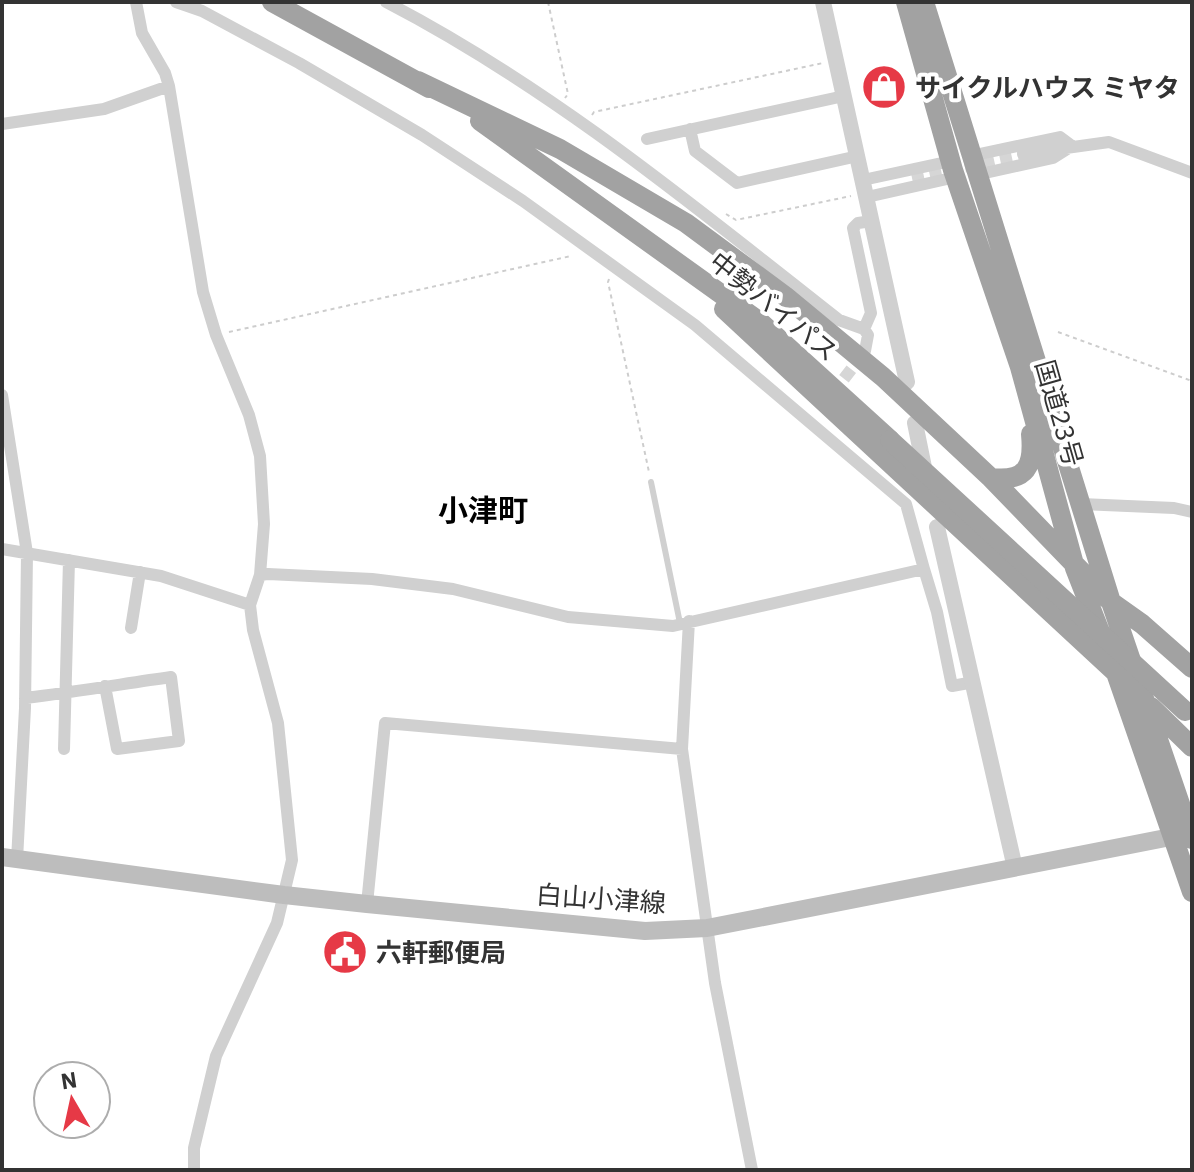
<svg xmlns="http://www.w3.org/2000/svg" width="1194" height="1172" viewBox="0 0 1194 1172" font-family="'IBM Plex Sans','Noto Sans JP',sans-serif">
	<rect width="100%" height="100%" fill="#fff"/>
	<g fill="none" stroke-linecap="round" stroke-linejoin="round">
		<path stroke="#d6d6d6" stroke-width="12" stroke-dasharray="12 6" stroke-linecap="butt" d="M912,178l111,-24
			M833,393l30,-39"/>
		<path stroke="#cdcdcd" stroke-width="2" stroke-dasharray="4 4" stroke-linecap="butt" d="M548,2l20,92 -3,4
			M592,115l2,-3 229,-49
			M726,214l10,6 115,-24
			M609,279l-1,3 41,190
			M229,332l342,-76
			M1058,332l134,49"/>
		<path stroke="#d0d0d0" stroke-width="6" d="M651,482l29,141"/>
		<path stroke="#d0d0d0" stroke-width="12" d="M136,2l6,31 23,40 4,13 34,206 13,43 33,80 11,41 4,68 -4,51 -10,30 3,25 25,93 14,137 -15,63 -61,133 -22,92v22
			M176,2l26,9 97,52 123,72 101,66 172,124 211,179 18,65
			M386,2c164,85 308,204 453,318l25,9 4,6 -3,16
			M2,124l102,-15 65,-23
			M690,129l5,22 42,32 121,-27
			M647,139l197,-43
			M1023,154l86,-12 83,31
			M970,156l90,-19 12,9 -19,12 -77,17
			M863,180l88,-19
			M867,197l89,-20
			M864,329l7,-16 -18,-85 5,-5 14,-2
			M2,395l25,158 -2,155 -8,152
			M1081,504l93,4 18,4
			M2,549l159,27 89,29
			M260,575l8,-1 104,5 81,10 115,28 105,9 251,-57 13,43 15,74 22,-4
			M689,621l-7,128 33,234 37,187
			M131,628l9,-56
			M25,698c49,-6 97,-14 146,-21l8,64 -62,8 -12,-63
			M64,749l5,-189
			M367,904l18,-181 297,26"/>
		<path stroke="#d0d0d0" stroke-width="16" d="M823,2l84,380
			M915,423l11,54
			M937,527l78,341"/>
		<path stroke="#bdbdbd" stroke-width="18" d="M2,857l282,38 83,9 278,27 62,-3 479,-94"/>
		<path stroke="#a2a2a2" stroke-width="20" d="M272,2l157,86
			M906,2l47,168 67,197 55,201 41,105 76,219
			M924,2l187,600 81,237
			M418,81l142,68 126,74 99,73 98,81 108,101 120,124 31,22 50,44
			M480,121l280,201 130,118
			M724,309l390,362
			M991,478c36,4 43,-12 40,-44
			M1151,707l41,40"/>
		<path stroke="#a2a2a2" stroke-width="20" d="M890,440l295,271"/>
	</g>
	<defs>
		<g id="shop-disc" transform="scale(2.3)"><circle r="9.5" fill="#e63946" stroke="#fff"/><path d="M-5-2.5h2.3a2.7 3.5 0 0 1 5.4 0H5L5.5 6h-11ZM-1.5-2.5h3a1.5 2.3 0 0 0-3 0Z" fill="#fff"/></g>
		<g id="civic-disc" transform="scale(2.3)"><circle r="9.5" fill="#e63946" stroke="#fff"/><path d="M-.6-6.5H3V-4.5H.6V-3L4-1V1h2V6H-6V1h2V-1L-.6-3ZM-1.2 2.5V6h2.4V2.5Z" fill="#fff"/></g>
	</defs>
	<g fill-rule="evenodd">
		<use href="#shop-disc" x="884" y="87"/>
		<use href="#civic-disc" x="345" y="952"/>
	</g>
	<g text-anchor="middle" dominant-baseline="central" stroke-width="8" stroke-linejoin="round" paint-order="stroke">
		<g font-size="26" font-weight="bold" fill="#333" stroke="#fff" text-anchor="start">
			<text x="915" y="87">サイクルハウス ミヤタ</text>
			<text x="376" y="952">六軒郵便局</text>
		</g>
		<g font-size="26" fill="#333" stroke="#fff">
			<text transform="translate(774 306) rotate(39)">中勢バイパス</text>
			<text transform="translate(1060 413) rotate(74)">国道23号</text>
			<text transform="translate(601 898) rotate(4)">白山小津線</text>
		</g>
		<g font-size="30" font-weight="bold" fill="#000" stroke="#fff">
			<text x="483" y="509">小津町</text>
		</g>
	</g>
	<rect width="1194" height="1172" fill="none" stroke="#333333" stroke-width="8"/>
	<g transform="translate(72 1100) rotate(351)"><circle r="38" fill="#ffffff" stroke="#adadad" stroke-width="2"/>
	<path d="M0-6L14 30L0 20L-14 30Z" fill="#e63946"/>
	<text y="-12" font-size="22" font-weight="bold" text-anchor="middle" fill="#333333">N</text>
	</g>
</svg>
